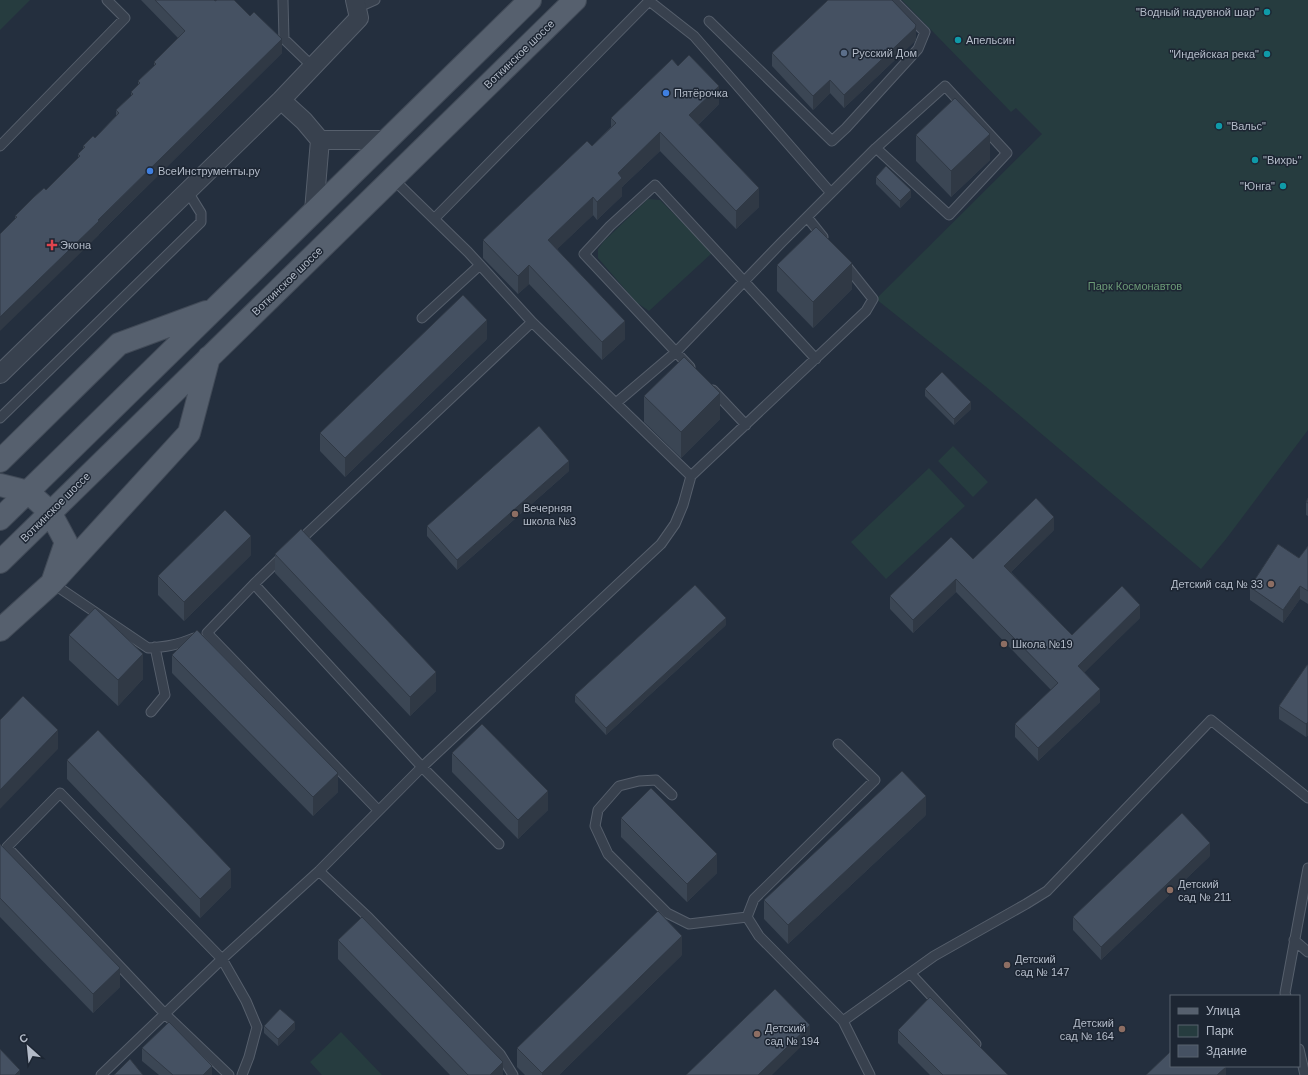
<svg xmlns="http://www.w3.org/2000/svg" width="1308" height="1075" viewBox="0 0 1308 1075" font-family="Arial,sans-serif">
	<rect width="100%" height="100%" fill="#242f3e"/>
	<path fill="#263c3f" d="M0,0h30l-30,30z
		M902,0h406v430l-82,109 -25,30 -216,-183 -109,-87 166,-165 -26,-26 -5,4z
		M648,199l12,1 11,11 41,42 -63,58 -13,-9 -38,-44v-9l6,-8z
		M953,446l35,36 -15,15 -35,-36z
		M929,468l36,38 -79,73 -35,-37z
		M341,1032l41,43h-60l-12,-13z"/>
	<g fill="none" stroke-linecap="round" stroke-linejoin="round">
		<g stroke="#565f6c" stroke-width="11">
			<path id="service" d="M283,0l1,39 29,28
				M648,0l46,36 137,157
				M357,8l18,-8
				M709,21l123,120 14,-13 72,-79 7,-17 -32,-32
				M0,146l125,-128 -18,-18
				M392,178l76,74 12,13 -58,53
				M807,217l16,20
				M434,219l215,-218
				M480,265l52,57 159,154
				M690,367l-106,-113 26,-28 45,-41 161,174
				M713,390l33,35
				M616,403l60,-51 105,-109 95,-95 69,-62 62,67 -58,62 -73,-67
				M0,418l201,-196v-9l-13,-21
				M297,543l235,-221
				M52,583l96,65c18,-1 29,-3 46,-10
				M254,584l29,-28
				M151,712l14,-17 -10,-48
				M838,744l37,36 -121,119 -7,18 12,19 84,85 27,54
				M672,795l-16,-15 -17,1 -20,5 -21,24 -3,16 13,28 59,59 22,11 58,-7
				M378,810l-171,-177 47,-49 168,183 77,77
				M319,871l50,47 131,136 13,21
				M1294,940l14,12
				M910,973l66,71
				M1286,996l-1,-3 23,-125
				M843,1021l91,-65 92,-52 21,-13 164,-171 97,78
				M1299,1049l6,26
				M101,1075l121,-116 97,-88 103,-104 239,-223 14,-20 8,-19 8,-29 175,-165 7,-12 -28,-35
				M229,1075l-64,-61 -158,-167 53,-54 162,166 24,42 11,26 -8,30 -7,18"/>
		</g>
		<g stroke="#565f6c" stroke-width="20">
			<path id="minor" d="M281,100l23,21 16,19 -6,71
				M320,140h67
				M0,374l281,-274 78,-82 -4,-18"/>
		</g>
		<g stroke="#414a57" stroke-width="24">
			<path id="primary" d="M0,461l119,-117 87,-32
				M0,485l28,7 22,20 16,30 -14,41 -52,47
				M0,519l530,-519
				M0,562l575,-562
				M52,583l137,-150 20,-76"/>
		</g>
		<use href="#service" stroke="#38414e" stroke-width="9"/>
		<use href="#minor" stroke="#38414e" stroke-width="18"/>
		<use href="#primary" stroke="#56606e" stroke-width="22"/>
	</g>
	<path fill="#3b4654" d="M141,0h73l68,53 -183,181v1l-84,-16v-3l31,-26 32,-32v-4l5,-5v-3l12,-8 21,-22v-6l15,-14v-4l7,-6v-5l16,-15v-4l24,-24z
		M916,38l-1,3 -71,67 -14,-15 -17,17 -41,-44v-13z
		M678,66l41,38 -21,21 61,82 -23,22 -76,-78 -38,36v9l-25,24 -4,-5 -36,34 68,90 -23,21 -73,-76 -11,10 -35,-36v-18l109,-94 19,-19v-9z
		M916,135l74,25 -39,37 -35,-36z
		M876,177l35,20 -11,11 -24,-24z
		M777,265l75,24 -39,39 -36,-37z
		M487,339l-142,138 -25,-26v-18z
		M925,389l46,20 -17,16 -29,-29z
		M644,396l76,23 -39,39 -37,-36z
		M569,471l-112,99 -30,-34v-10z
		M1308,498v18l-2,-1v-13z
		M1054,530l-43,42 61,63 68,-17 -56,54 16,30 -62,59 -23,-24v-13l36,-34 -95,-98 -43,41 -23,-24v-13l83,-37z
		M1308,546v58l-8,-5 -17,24 -33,-23v-13l49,-29z
		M275,554l161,137 -26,25 -135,-143z
		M251,555l-67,66 -26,-26v-19z
		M726,625l-120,110 -31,-33v-7z
		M69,635l74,44 -25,27 -49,-46z
		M172,655l166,137 -25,24 -141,-143z
		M1308,665v70l-2,2 -27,-18v-13z
		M452,753l96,57 -30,29 -66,-67z
		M67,760l164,127 -31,31 -133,-139z
		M926,815l-138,129 -24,-25v-19z
		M621,818l96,55 -30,29 -66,-65z
		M0,844l120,143 -27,26 -93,-96z
		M1210,856l-109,104 -28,-30v-13z
		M338,940l165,135h-53l-112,-116z
		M682,955l-123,120h-34l-8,-8v-19z
		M264,1026l31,3 -17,17 -14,-13z
		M898,1030l110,45h-78l-32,-32z
		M142,1048l70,27h-53l-17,-14z"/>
	<path fill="#303945" d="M916,25v13l-1,3 -71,67v-13z
		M282,39v14l-183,181v1l-99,96v-14z
		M830,80v13l-17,17v-14z
		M719,86v18l-30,29v-18z
		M660,132v19l-38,36v9l-25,24v-18l21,-29z
		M990,134v26l-39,37v-26z
		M759,188v19l-23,22v-18z
		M911,190v7l-11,11v-7z
		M593,197v18l-45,43v-18z
		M852,263v26l-39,39v-26z
		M529,265v19l-11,10v-18z
		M487,320v19l-142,138v-19z
		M625,321v18l-23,21v-18z
		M720,393v26l-39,39v-26z
		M971,402v7l-17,16v-6z
		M569,461v10l-112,99v-10z
		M1054,517v13l-50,49v-13z
		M251,536v19l-67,66v-19z
		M956,579v13l-43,41v-13z
		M1300,586v13l-17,24v-13z
		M1140,605v13l-62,61v-13z
		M726,618v7l-120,110v-7z
		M143,654v25l-25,27v-26z
		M436,672v19l-26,25v-19z
		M1100,689v13l-62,59v-13z
		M1308,722v13l-2,2v-13z
		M58,730v19l-58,60v-19z
		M338,773v19l-25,24v-19z
		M548,791v19l-30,29v-19z
		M926,796v19l-138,129v-19z
		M1210,843v13l-109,104v-13z
		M717,854v19l-30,29v-18z
		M231,869v18l-31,31v-19z
		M682,936v19l-123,120h-17v-2z
		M120,968v19l-27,26v-19z
		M295,1022v7l-17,17v-7z
		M810,1025v13l-38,37h-14z
		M503,1062v13h-13z
		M212,1066v9h-9z
		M1226,1067v8h-9z
		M20,1070v5h-5z"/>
	<path fill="#455162" stroke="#303945" d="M155,0h59l1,1 2,-1h17l16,16 4,-4 28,27 -184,181 1,1 -99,96v-83l17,-17 -2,-1 19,-19 10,-9 2,2 34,-34 -2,-2 7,-7 -2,-1 10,-10 2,2 24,-25 -3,-3 17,-16 -2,-2 9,-9 -2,-2 18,-17 -2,-2 31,-31z
		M828,0h64l24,25 -1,3 -71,67 -14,-15 -17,16 -41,-43z
		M689,55l30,31 -30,29 70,73 -23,23 -76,-79 -42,41 4,5 -25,24 -4,-5 -45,43 77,81 -23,21 -73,-77 -11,11 -35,-36 104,-99 5,5 24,-23 -5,-5 61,-59 6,7z
		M955,98l35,36 -39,37 -35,-36z
		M886,166l25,24 -11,11 -24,-24z
		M816,227l36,36 -39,39 -36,-37z
		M463,295l24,25 -142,138 -25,-25z
		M684,357l36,36 -39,39 -37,-36z
		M942,372l29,30 -17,17 -29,-30z
		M539,426l30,35 -112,99 -30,-34z
		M1036,498l18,19 -50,49 68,69 50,-49 18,19 -62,61 22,23 -62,59 -23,-24 43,-41 -102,-104 -43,41 -23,-24 61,-59 22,22z
		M1308,498v5l-2,-1z
		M225,510l26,26 -67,66 -26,-26z
		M301,529l135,143 -26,25 -135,-143z
		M1278,544l21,14 9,-12v45l-8,-5 -17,24 -33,-23z
		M695,585l31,33 -120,110 -31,-33z
		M95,608l48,46 -25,26 -49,-45z
		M197,630l141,143 -25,24 -141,-142z
		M1307,665h1v57l-2,2 -27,-18z
		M23,696l35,34 -58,60v-70z
		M482,724l66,67 -30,29 -66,-67z
		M98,730l133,139 -31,30 -133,-139z
		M902,771l24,25 -138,129 -24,-25z
		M651,788l66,66 -30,30 -66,-66z
		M1182,813l28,30 -109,104 -28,-30z
		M0,844l120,124 -27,26 -93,-96z
		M658,911l24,25 -140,137 -25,-25z
		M362,917l141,145 -13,13h-22l-130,-135z
		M775,989l35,36 -52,50h-72z
		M930,997l78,78h-65l-45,-45z
		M280,1009l15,13 -17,17 -14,-13z
		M169,1022l43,44 -9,9h-30l-31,-27z
		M0,1049l20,21 -5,5h-15z
		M1171,1051v15h54l1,1 -9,8h-71z
		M130,1059l13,16h-29z"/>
	<g fill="#0f9aa8" stroke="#1d2633" stroke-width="1.5">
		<circle cx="1267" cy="12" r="4"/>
		<circle cx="958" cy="40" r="4"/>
		<circle cx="1267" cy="54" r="4"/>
		<circle cx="1219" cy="126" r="4"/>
		<circle cx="1255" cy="160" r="4"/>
		<circle cx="1283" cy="186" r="4"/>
	</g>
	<circle fill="#5c6f8a" stroke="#1d2633" stroke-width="1.5" cx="844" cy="53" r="4"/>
	<g fill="#3f7fe0" stroke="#1d2633" stroke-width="1.5">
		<circle cx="666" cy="93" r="4"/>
		<circle cx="150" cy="171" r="4"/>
	</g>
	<path fill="#e0444e" stroke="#1d2633" stroke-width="1.5" d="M50 239h4v4h4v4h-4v4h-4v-4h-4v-4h4z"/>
	<g fill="#8d6e63" stroke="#1d2633" stroke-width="1.5">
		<circle cx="515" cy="514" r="4"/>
		<circle cx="1271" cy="584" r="4"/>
		<circle cx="1004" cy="644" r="4"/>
		<circle cx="1170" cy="890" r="4"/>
		<circle cx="1007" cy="965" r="4"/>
		<circle cx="1122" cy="1029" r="4"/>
		<circle cx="757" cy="1034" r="4"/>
	</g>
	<g text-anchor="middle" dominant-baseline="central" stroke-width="3" stroke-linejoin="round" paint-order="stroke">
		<g font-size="11" fill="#b4bcc9" stroke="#1d2633" text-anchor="start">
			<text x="1259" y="12" text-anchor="end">"Водный надувной шар"</text>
			<text x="966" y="40">Апельсин</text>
			<text x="852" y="53">Русский Дом</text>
			<text x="1259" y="54" text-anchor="end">"Индейская река"</text>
			<text x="674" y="93">Пятёрочка</text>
			<text x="1227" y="126">"Вальс"</text>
			<text x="1263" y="160">"Вихрь"</text>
			<text x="158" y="171">ВсеИнструменты.ру</text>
			<text x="1275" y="186" text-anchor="end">"Юнга"</text>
			<text x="60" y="245">Экона</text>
			<text x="523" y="508">Вечерняя<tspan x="523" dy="13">школа №3</tspan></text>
			<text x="1263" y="584" text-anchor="end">Детский сад № 33</text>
			<text x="1012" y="644">Школа №19</text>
			<text x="1178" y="884">Детский<tspan x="1178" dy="13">сад № 211</tspan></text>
			<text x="1015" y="959">Детский<tspan x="1015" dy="13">сад № 147</tspan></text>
			<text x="1114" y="1023" text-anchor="end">Детский<tspan x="1114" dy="13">сад № 164</tspan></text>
			<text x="765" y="1028">Детский<tspan x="765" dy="13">сад № 194</tspan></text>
		</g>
		<g font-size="11" fill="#b4bcc9" stroke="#1d2633">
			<text transform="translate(519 54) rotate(-44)">Воткинское шоссе</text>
			<text transform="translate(287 281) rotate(-44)">Воткинское шоссе</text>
			<text transform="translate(55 507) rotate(-45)">Воткинское шоссе</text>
		</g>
		<g font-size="11" fill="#6b9a76" stroke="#1d2633">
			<text x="1135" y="286">Парк Космонавтов</text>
		</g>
	</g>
	<rect x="1170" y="995" width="130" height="72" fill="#1d2633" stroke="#59626f"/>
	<rect x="1178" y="1008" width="20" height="6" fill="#56606e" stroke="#59626f"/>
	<text x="1206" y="1015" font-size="12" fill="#b4bcc9">Улица</text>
	<rect x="1178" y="1025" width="20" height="12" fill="#263c3f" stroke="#59626f"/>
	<text x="1206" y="1035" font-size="12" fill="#b4bcc9">Парк</text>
	<rect x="1178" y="1045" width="20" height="12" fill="#455162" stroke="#59626f"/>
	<text x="1206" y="1055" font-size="12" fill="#b4bcc9">Здание</text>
	<g transform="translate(28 1047) rotate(333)" stroke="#1d2633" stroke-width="3" paint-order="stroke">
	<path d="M0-3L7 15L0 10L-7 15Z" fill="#b4bcc9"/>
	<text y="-6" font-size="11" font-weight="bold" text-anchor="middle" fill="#b4bcc9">С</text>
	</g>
</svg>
